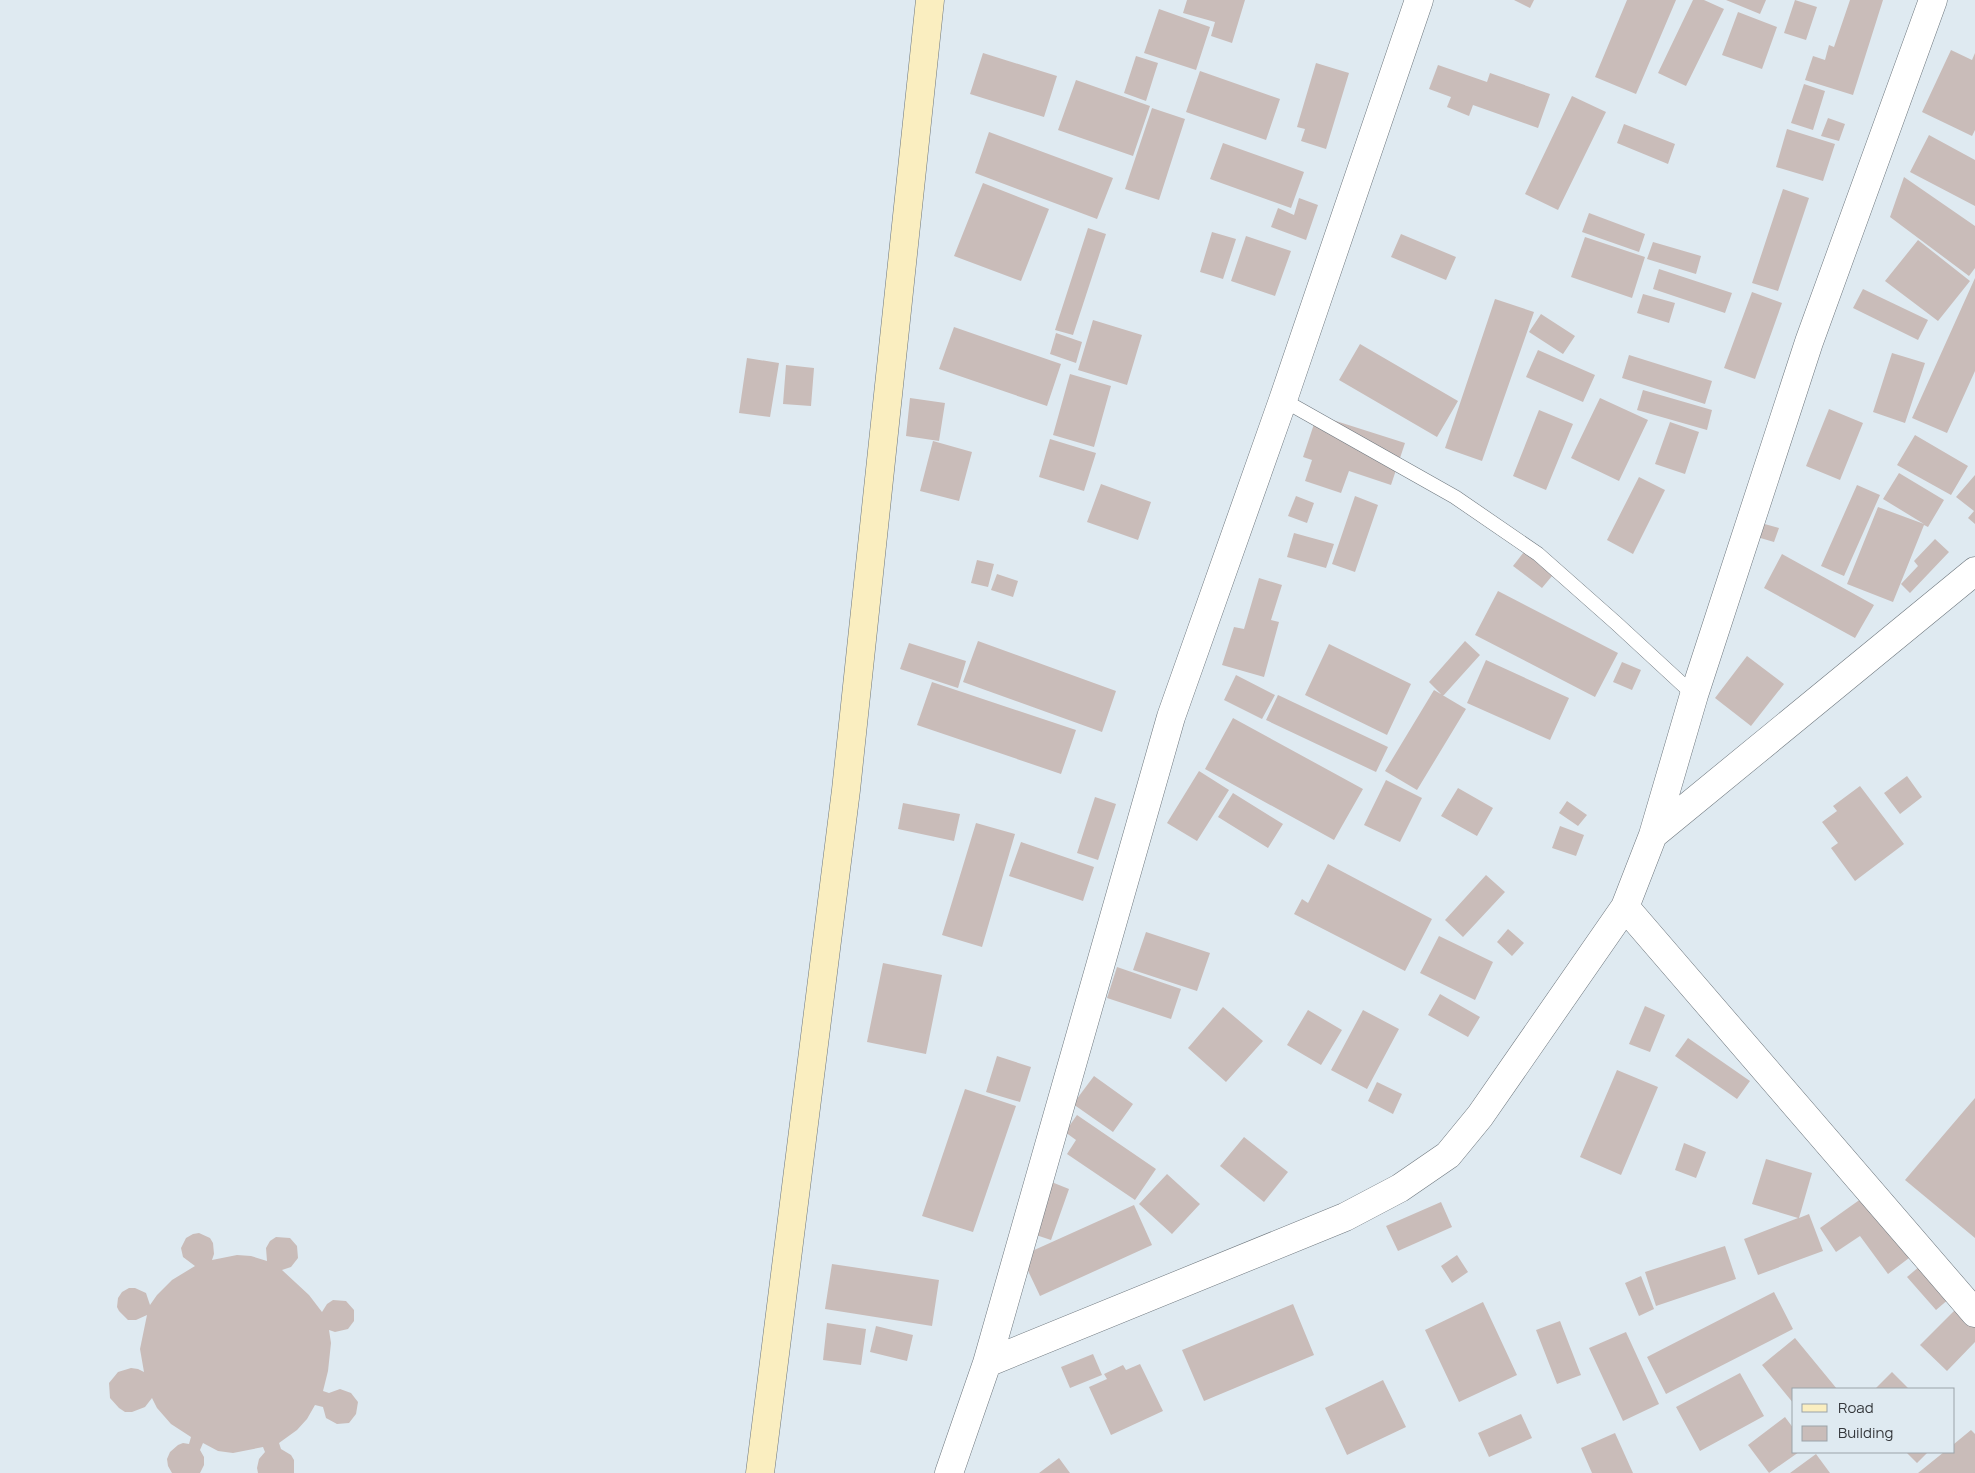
<svg xmlns="http://www.w3.org/2000/svg" width="1975" height="1473" viewBox="0 0 1975 1473" font-family="Manrope,sans-serif">
	<rect width="100%" height="100%" fill="#dfeaf1"/>
	<path fill="#c9bcb9" d="M1187,0h58l-13,43 -21,-7 4,-14 -32,-9z
		M1514,0h20l-4,8z
		M1627,0h49l-40,94 -41,-17z
		M1693,0h11l20,9 -38,77 -28,-13z
		M1726,0h40l-6,14z
		M1795,0l22,7 -11,33 -22,-7z
		M1850,0h33l-30,95 -48,-15 8,-24 12,4 4,-15 5,2z
		M1159,9l51,18 -14,43 -52,-17z
		M1738,12l39,15 -15,42 -40,-14z
		M1951,50l21,10 3,-7v77l-3,6 -50,-24z
		M983,53l74,23 -13,41 -74,-23z
		M1136,56l22,7 -12,38 -22,-8z
		M1316,63l33,10 -23,76 -25,-8 4,-12 -8,-2z
		M1438,65l49,17 3,-9 60,21 -12,34 -65,-23 -4,11 -22,-9 4,-10 -22,-8z
		M1200,71l80,28 -14,41 -80,-28z
		M1076,80l74,26 -17,50 -75,-26z
		M1804,84l21,7 -12,39 -22,-7z
		M1572,96l34,16 -48,98 -33,-16z
		M1152,108l33,11 -26,81 -34,-11z
		M1828,118l17,6 -6,17 -18,-5z
		M1624,124l51,20 -7,20 -51,-21z
		M1787,129l48,15 -12,37 -47,-14z
		M989,132l124,46 -16,41 -122,-46z
		M1929,135l46,25v46l-65,-34z
		M1223,143l81,29 -13,36 -81,-29z
		M1904,177l71,49v42l-6,8 -79,-59z
		M983,183l66,26 -28,72 -67,-25z
		M1783,189l26,9 -31,93 -26,-8z
		M1299,198l19,7 -12,35 -35,-13 7,-19 16,7z
		M1589,213l56,21 -6,18 -57,-20z
		M1088,228l18,6 -33,101 -18,-5z
		M1212,232l24,7 -13,40 -23,-7z
		M1401,234l55,23 -10,23 -55,-23z
		M1246,236l45,15 -16,45 -44,-15z
		M1585,237l60,20 -13,41 -61,-21z
		M1918,240l52,41 -32,40 -53,-40z
		M1653,242l48,14 -5,18 -49,-15z
		M1659,269l73,24 -7,20 -72,-24z
		M1975,278v93l-28,62 -35,-15z
		M1863,289l65,31 -10,20 -65,-32z
		M1752,292l30,11 -27,76 -31,-11z
		M1643,294l32,9 -6,20 -32,-10z
		M1495,299l39,13 -52,149 -37,-13z
		M1541,314l34,22 -12,18 -34,-22z
		M1093,320l49,15 -15,50 -49,-15z
		M954,327l107,37 -14,42 -108,-37z
		M1056,333l26,9 -6,21 -26,-9z
		M1360,344l98,57 -21,36 -98,-57z
		M1538,350l57,25 -12,27 -57,-25z
		M1892,353l33,10 -20,60 -32,-11z
		M1629,355l83,26 -7,23 -83,-26z
		M747,358l32,5 -9,54 -31,-4z
		M786,365l28,3 -3,38 -28,-2z
		M1070,374l41,12 -17,61 -41,-12z
		M1643,390l69,20 -5,20 -70,-20z
		M910,398l35,5 -6,38 -33,-5z
		M1600,398l48,22 -29,61 -48,-23z
		M1829,409l34,14 -23,57 -34,-14z
		M1539,410l34,14 -27,66 -33,-14z
		M1317,415l88,28 -14,42 -42,-14 -8,22 -36,-12 7,-21 -9,-3z
		M1670,422l29,10 -14,42 -30,-10z
		M1915,435l53,31 -17,29 -54,-30z
		M1050,439l46,14 -12,38 -45,-14z
		M933,441l39,11 -13,49 -39,-10z
		M1899,473l45,27 -16,27 -4,-2 -31,77 -46,-18 31,-77 46,17 -41,-25z
		M1975,475v49l-7,-6 6,-7 -18,-14z
		M1639,477l26,13 -32,64 -26,-14z
		M1101,484l50,18 -13,38 -51,-18z
		M1857,485l23,10 -36,81 -23,-10z
		M1296,496l18,7 -7,20 -19,-7z
		M1355,496l23,9 -23,67 -23,-8z
		M1761,523l18,5 -5,14 -17,-5z
		M1294,533l40,11 -8,24 -39,-11z
		M1935,539l14,13 -39,41 -9,-9 17,-18 -4,-5z
		M1527,548l30,22 -15,18 -29,-22z
		M1782,554l92,51 -19,33 -91,-50z
		M977,560l17,4 -6,23 -17,-4z
		M997,574l21,7 -5,16 -22,-7z
		M1259,578l23,7 -11,35 8,2 -15,55 -42,-12 12,-38 10,2z
		M1498,591l120,62 -23,44 -120,-62z
		M978,641l138,50 -14,41 -139,-50z
		M1465,641l15,14 -37,41 -14,-14z
		M909,643l57,18 -8,27 -58,-19z
		M1329,644l82,40 -24,51 -82,-40z
		M1747,656l37,28 -33,42 -36,-28z
		M1486,660l83,38 -19,42 -83,-37z
		M1622,662l19,8 -9,20 -19,-8z
		M1236,675l39,20 -13,24 -38,-19z
		M932,682l144,48 -15,44 -144,-49z
		M1434,690l32,19 -49,81 -32,-19z
		M1278,695l110,52 -12,25 -110,-52z
		M1233,718l130,71 -29,51 -129,-71z
		M1199,771l30,19 -32,51 -30,-18z
		M1907,776l15,21 -22,17 -16,-21z
		M1386,780l36,18 -22,44 -36,-17z
		M1860,786l44,58 -49,37 -24,-33 7,-5 -16,-21 15,-11 -4,-5z
		M1458,788l35,20 -16,28 -36,-20z
		M1233,793l50,31 -15,24 -50,-31z
		M1095,797l21,7 -18,56 -21,-7z
		M1567,801l20,14 -9,11 -19,-13z
		M903,803l57,11 -6,27 -56,-12z
		M976,823l39,11 -33,113 -40,-12z
		M1560,826l24,9 -8,21 -24,-8z
		M1021,842l73,25 -11,34 -74,-25z
		M1328,864l104,55 -27,52 -111,-57 8,-15 6,4z
		M1486,875l19,17 -42,45 -18,-17z
		M1508,929l16,14 -12,13 -15,-14z
		M1146,932l64,21 -13,38 -64,-21z
		M1439,936l54,26 -18,38 -55,-27z
		M883,963l59,12 -16,79 -59,-12z
		M1117,967l64,22 -10,30 -64,-21z
		M1440,994l40,23 -12,20 -40,-22z
		M1645,1006l20,9 -15,37 -21,-8z
		M1223,1007l40,34 -37,41 -38,-34z
		M1308,1010l34,20 -21,35 -34,-20z
		M1363,1010l36,19 -32,60 -36,-19z
		M1688,1038l62,43 -13,18 -62,-43z
		M997,1056l34,11 -11,35 -34,-10z
		M1617,1070l41,17 -37,88 -41,-18z
		M1094,1076l39,28 -20,28 -40,-28z
		M1377,1082l25,12 -9,20 -25,-13z
		M965,1089l51,17 -43,126 -51,-16z
		M1975,1098v140l-70,-58z
		M1077,1115l79,54 -21,31 -68,-46 9,-14 -11,-8z
		M1244,1137l44,35 -24,30 -44,-36z
		M1684,1143l22,9 -10,26 -21,-8z
		M1766,1159l46,14 -13,45 10,-4 14,37 -65,24 -14,-36 54,-21 -46,-14z
		M1167,1174l33,30 -28,30 -33,-30z
		M1049,1181l20,8 -18,51 -21,-7z
		M1865,1196l44,62 -21,16 -28,-38 -24,16 -16,-24z
		M1441,1202l11,25 -54,24 -12,-25z
		M1134,1205l18,40 -112,51 -19,-40z
		M199,1233l11,5 3,5 1,11 -2,6 25,-5 14,1 16,5 -1,-13 4,-7 6,-4 14,1 7,8 1,12 -7,9 -9,3 27,25 13,17 5,-8 6,-4 13,1 8,9v11l-6,8 -13,3 -6,-2 2,13 -3,28 -5,20 6,2 11,-4 11,4 7,9 -2,12 -7,9 -12,1 -11,-6 -3,-11 -8,-2 -8,14 -10,11 -18,13 2,6 10,6 3,5v13h-36l-1,-5 2,-9 6,-7 -2,-5 -30,6 -15,-2 -15,-8 -3,7 4,7v8l-4,8h-28l-4,-7 -1,-7 3,-7 8,-7 5,-2 6,1 2,-7 -20,-13 -14,-16 -5,-10 -7,9 -13,5h-7l-6,-4 -9,-10 -1,-15 9,-11 13,-4 7,1 6,3 -4,-23 7,-34 -11,5h-8l-9,-9 -2,-4 1,-9 4,-6 7,-4h6l11,5 4,12 7,-10 15,-15 23,-14 -12,-9 -2,-9 5,-10 7,-4z
		M1725,1246l11,33 -80,27 -11,-34z
		M1457,1255l11,17 -16,11 -11,-17z
		M832,1264l107,16 -7,46 -107,-17z
		M1920,1266l30,32 -14,12 -29,-33z
		M1641,1276l13,33 -15,7 -14,-33z
		M1774,1292l19,37 -127,65 -19,-37z
		M1483,1302l34,73 -58,27 -34,-72z
		M1293,1304l21,51 -110,46 -22,-51z
		M1960,1305l15,15v22l-28,29 -27,-26z
		M1560,1321l21,54 -24,9 -21,-54z
		M827,1323l39,6 -5,36 -38,-5z
		M876,1326l37,9 -6,26 -37,-9z
		M1626,1332l33,72 -36,17 -34,-73z
		M1795,1338l42,51h-43v15l-32,-39z
		M1093,1354l9,21 -32,13 -9,-21z
		M1140,1364l23,47 -52,24 -22,-48 18,-8 -3,-5 19,-9 3,5z
		M1892,1372l17,17h-34z
		M1740,1373l24,43 -64,35 -24,-44z
		M1383,1380l23,47 -59,28 -22,-47z
		M1521,1414l11,24 -43,19 -11,-24z
		M1785,1417l9,12v23h5l-30,21 -21,-28z
		M1971,1430l4,4v39h-57l26,-21h10v-8z
		M1615,1433l18,40h-41l-11,-25z
		M1906,1452h22l-11,11z
		M1816,1454l14,19h-40z
		M1059,1458l11,15h-31z"/>
	<g fill="none" stroke-linecap="round" stroke-linejoin="round">
		<g stroke="#6d767d" stroke-width="15">
			<path id="lane" d="M1283,400l172,97 83,57 78,69 78,72"/>
		</g>
		<g stroke="#6d767d" stroke-width="29">
			<path id="street" d="M1653,835l322,-264
				M1625,907l350,406
				M987,1363l358,-146 55,-29 48,-33 32,-39 145,-209 28,-72 41,-140 115,-353 124,-342
				M949,1473l38,-110 184,-646 112,-317 136,-400"/>
		</g>
		<g stroke="#6d767d" stroke-width="29">
			<path id="secondary" d="M760,1473l86,-683 84,-790"/>
		</g>
		<use href="#lane" stroke="#fff" stroke-width="14"/>
		<use href="#street" stroke="#fff" stroke-width="28"/>
		<use href="#secondary" stroke="#faeec0" stroke-width="28"/>
	</g>
	<rect x="1792" y="1388" width="162" height="65" fill="#dfeaf1" stroke="#9ba3a9"/>
	<rect x="1802" y="1404" width="25" height="8" fill="#faeec0" stroke="#9ba3a9"/>
	<text x="1838" y="1413" font-size="15" fill="#35383c">Road</text>
	<rect x="1802" y="1426" width="25" height="15" fill="#c9bcb9" stroke="#9ba3a9"/>
	<text x="1838" y="1438" font-size="15" fill="#35383c">Building</text>
</svg>
